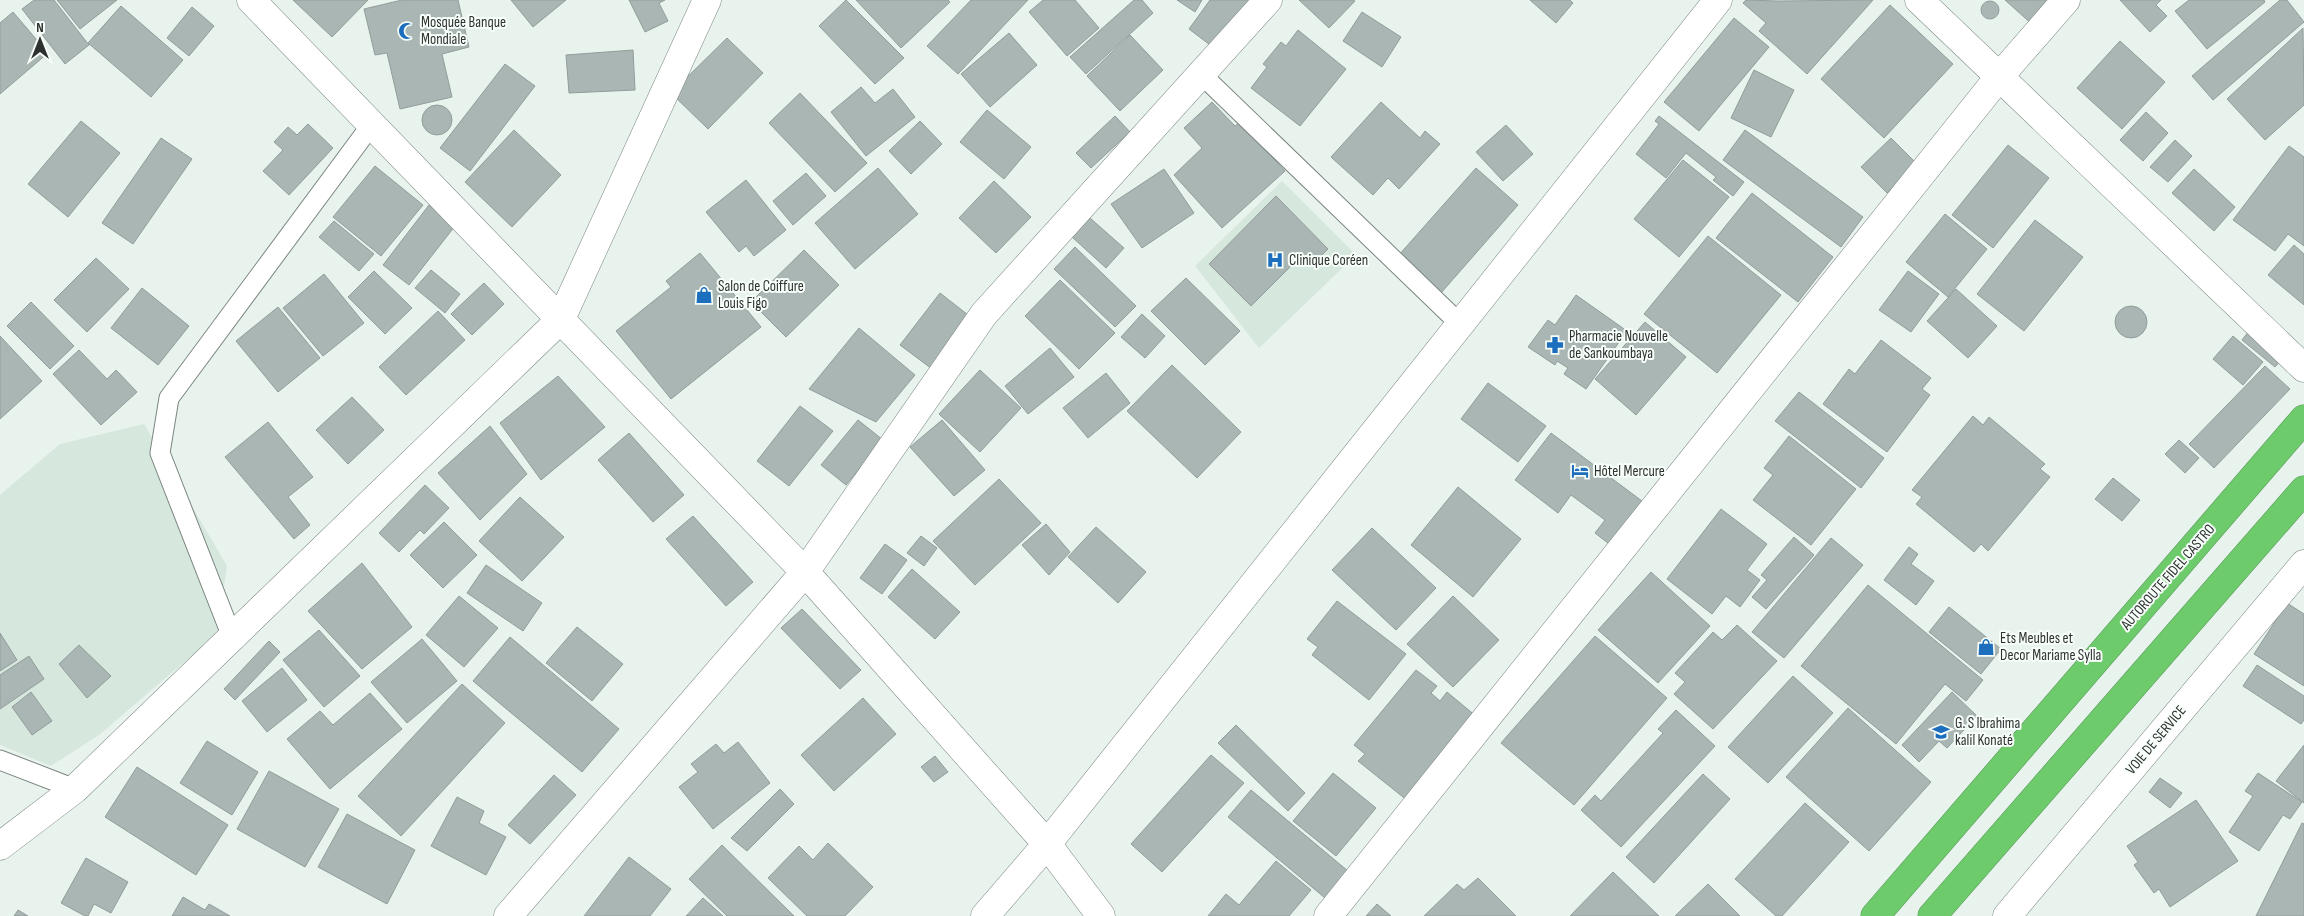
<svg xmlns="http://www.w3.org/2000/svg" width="2304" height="916" viewBox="0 0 2304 916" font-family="'Sofia Sans Condensed',sans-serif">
	<rect width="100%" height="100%" fill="#e8f3ed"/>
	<path fill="#d6e7dd" d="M1282,181l74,74 -97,93 -64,-82z
		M144,424l83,142 -10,68 -118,101 -48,31 -51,-21v-250l60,-51z"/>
	<path fill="#aab6b3" stroke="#929d9b" d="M34,0h20l35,45 -24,19 -43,-55z
		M57,0h60l-37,29z
		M293,0h75l-36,37z
		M402,0h56l11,47 -27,7 10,43 -52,12 -13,-56 -12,2 -11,-46z
		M511,0h55l-33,27z
		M629,0h36l-6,3 9,18 -23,11z
		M846,0l58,58 -29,26 -56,-58z
		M856,0h92l2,2 -49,46z
		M971,0h57l-70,74 -31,-28z
		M1043,0h32l24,28 -32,28 -38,-44z
		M1134,0h8l11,13 -67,61 -16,-17z
		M1177,0h25l-7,12z
		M1210,0h40l-36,48 -25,-19z
		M1299,0h54l2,1 -26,27z
		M1530,0h40l3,3 -17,20z
		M1746,0l32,1 95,-1 -66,74 -48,-43 7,-8 -23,-20z
		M2005,0h53l-24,26z
		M2120,0h41l-5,5 11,11 -17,16z
		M2189,0h75l1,2 -58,47 -32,-38z
		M2280,0h7l17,22 -91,78 -21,-24z
		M1981 10a9 9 0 1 1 18 0a9 9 0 1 1-18 0Z
		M1890,5l63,59 -69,74 -63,-59z
		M121,6l62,54 -32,37 -63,-54z
		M192,7l22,19 -25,30 -22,-18z
		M13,12l35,41 -48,41v-71z
		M1362,12l39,25 -19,30 -39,-26z
		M1734,18l35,29 -70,84 -35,-29z
		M2303,28l1,77 -39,35 -38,-41z
		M1298,30l48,39 -46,57 -49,-38 16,-21 -4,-3 18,-22 5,4z
		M1009,33l28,32 -47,42 -29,-33z
		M1130,35l33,35 -43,41 -33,-35z
		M727,38l36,35 -55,56 -37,-36z
		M2120,41l45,41 -43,47 -45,-41z
		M633,50l2,40 -66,3 -3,-38z
		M505,64l30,22 -65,85 -30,-23z
		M1754,70l40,20 -23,47 -40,-19z
		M861,87l14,16 18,-14 22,28 -49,39 -35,-44z
		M800,93l67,70 -32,29 -66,-69z
		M1212,102l23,24 5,-4 45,49 -63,57 -48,-53 28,-27 -18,-20z
		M1381,102l39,36 5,-7 15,13 -41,45 -11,-11 -15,17 -42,-38z
		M422 120a15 15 0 1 1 30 0a15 15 0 1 1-30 0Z
		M987,110l44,37 -27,32 -44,-37z
		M2146,112l22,21 -25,28 -23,-21z
		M1115,116l15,16 -39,36 -15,-15z
		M1659,116l85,66 -11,14 -20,-16 3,-3 -30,-24 -20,25 -30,-24 23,-30 -4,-3z
		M81,121l39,32 -52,64 -40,-33z
		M920,121l22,23 -31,30 -22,-23z
		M308,124l25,24 -44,47 -26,-24 20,-21 -9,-8 14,-15 9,8z
		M1506,125l27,29 -30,27 -27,-29z
		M514,130l47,45 -49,52 -47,-45z
		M1745,130l118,87 -22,30 -118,-87z
		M161,138l31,21 -59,85 -31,-21z
		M1891,138l26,26 -30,29 -26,-26z
		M2175,140l17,16 -24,26 -18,-15z
		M2008,145l41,33 -56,70 -41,-33z
		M2289,146l15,11v89l-16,-12 -13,17 -42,-31z
		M1683,160l46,37 -50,60 -45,-38z
		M375,166l48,39 -42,51 -48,-39z
		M878,168l40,46 -63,55 -40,-46z
		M1476,168l42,37 -77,88 -43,-37z
		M1164,169l30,44 -52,35 -31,-44z
		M2194,169l41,38 -21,24 -42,-38z
		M806,173l20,23 -33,29 -20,-24z
		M746,180l40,50 -32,26 -8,-10 -7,6 -33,-40z
		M994,181l37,36 -35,36 -37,-35z
		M1752,193l81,64 -35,45 -82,-64z
		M1276,196l52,53 -17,17 -10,-10 -50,50 -42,-42z
		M429,205l26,21 -46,59 -26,-20z
		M1945,214l42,35 -39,48 -42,-35z
		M1090,218l34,30 -18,20 -34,-31z
		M2035,220l48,37 -59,74 -47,-37z
		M334,221l40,33 -15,17 -40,-34z
		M1708,236l73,59 -64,78 -73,-59z
		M2294,245l10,9v51l-36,-30z
		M1075,247l61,59 -21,21 -61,-58z
		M804,250l35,35 -53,52 -35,-35z
		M700,253l61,74 -90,72 -55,-68 55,-44 -5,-6z
		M96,258l33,31 -42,43 -33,-32z
		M431,270l29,24 -15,19 -30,-25z
		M374,271l38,37 -27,26 -37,-37z
		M1908,271l31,23 -28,38 -32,-22z
		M324,274l40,49 -41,33 -40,-48z
		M1186,278l54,53 -35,34 -54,-54z
		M1060,280l55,53 -36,36 -54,-53z
		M484,283l20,21 -32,31 -21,-21z
		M142,288l47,38 -31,39 -47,-37z
		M1956,289l41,37 -29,32 -41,-37z
		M940,293l32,25 -40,51 -32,-24z
		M1576,295l51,36 -41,58 -22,-15 4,-6 -11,-7 -2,4 -27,-18 20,-27 7,5z
		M31,302l43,44 -24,23 -43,-43z
		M2115 322a16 16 0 1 1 32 0a16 16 0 1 1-32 0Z
		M278,307l42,51 -42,34 -42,-51z
		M438,311l27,29 -59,55 -27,-28z
		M1142,314l23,22 -20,22 -24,-21z
		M1645,322l41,35 -50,58 -41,-36z
		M859,328l56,47 -39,47 -67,-33z
		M2249,331l34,27 -8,9 -33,-27z
		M0,336l42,45 -42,38z
		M2233,336l30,26 -20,23 -30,-26z
		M1881,340l50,38 -9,11 8,6 -43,57 -64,-48 26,-35 6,5z
		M1050,348l24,29 -46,37 -23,-28z
		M79,350l28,29 9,-9 21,22 -36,33 -48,-51z
		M1172,365l69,67 -44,46 -70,-67z
		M2265,366l25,23 -76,79 -25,-24z
		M980,370l41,38 -41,44 -41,-38z
		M1106,373l24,30 -42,35 -25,-30z
		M558,376l47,51 -64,53 -41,-57z
		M1488,383l58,43 -28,36 -57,-43z
		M1799,392l85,66 -23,30 -86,-67z
		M352,397l32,33 -36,34 -32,-34z
		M800,406l33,25 -44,55 -32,-25z
		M1973,416l10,9 6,-8 56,47 -5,5 10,8 -62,74 -7,-7 -7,8 -58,-48 6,-7 -10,-7z
		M858,420l25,20 -37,45 -25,-20z
		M942,420l43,50 -31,26 -44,-49z
		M268,422l45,55 -25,20 22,28 -16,14 -69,-82z
		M490,426l37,48 -47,46 -42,-47z
		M629,433l55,62 -31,27 -55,-62z
		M1551,433l95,71 -33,43 -18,-14 10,-13 -34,-25 -13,18 -43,-33z
		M1789,436l67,53 -45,56 -58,-45 20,-25 -9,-7z
		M2179,440l20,18 -14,15 -20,-19z
		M2113,478l27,22 -18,21 -27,-22z
		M999,479l42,44 -66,62 -42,-44z
		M425,485l24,23 -25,26 -4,-4 -21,22 -20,-19z
		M1458,487l63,52 -48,58 -62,-52z
		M520,497l44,40 -42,44 -43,-40z
		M1721,509l46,35 -20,26 13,10 -20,27 -14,-11 -14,18 -45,-35z
		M693,516l60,66 -27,24 -60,-67z
		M444,522l33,33 -34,33 -33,-33z
		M1046,524l24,28 -21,23 -27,-30z
		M1096,527l50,45 -28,31 -50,-46z
		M1372,528l64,60 -40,42 -64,-60z
		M921,536l16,12 -13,18 -17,-13z
		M1794,537l20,18 -48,54 -14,-12 15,-17 -6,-5z
		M1831,538l32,27 -79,93 -32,-26z
		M885,544l22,16 -25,34 -22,-16z
		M1909,547l9,7 -7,10 23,17 -18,24 -32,-25z
		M362,563l50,64 -50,42 -54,-58z
		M486,565l56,38 -19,28 -56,-38z
		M912,569l48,43 -25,27 -47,-42z
		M1651,572l59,54 -52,57 -60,-53z
		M1868,585l115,95 -17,21 -21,-17 -49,60 -95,-78z
		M459,596l39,32 -34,39 -38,-32z
		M1453,596l46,44 -46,47 -46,-43z
		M1337,601l69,53 -37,46 -57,-45 6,-8 -11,-8z
		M2287,603l17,11v72l-50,-32z
		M1949,607l52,42 -20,25 -52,-42z
		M802,609l59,61 -21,19 -59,-61z
		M1737,625l40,36 -64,68 -39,-35 11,-12 -10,-9 38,-41 9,8z
		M577,627l46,37 -31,37 -46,-38z
		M319,630l41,46 -36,31 -41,-47z
		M0,633l17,27 -17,11z
		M1595,636l72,62 -93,107 -73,-62z
		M510,637l109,92 -37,43 -109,-91z
		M422,639l35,42 -50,42 -36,-41z
		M269,641l11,11 -45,48 -11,-11z
		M79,645l32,31 -24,22 -28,-34z
		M29,656l15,23 -44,30v-34z
		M2257,665l47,31v24l-3,4 -58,-38z
		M282,668l25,32 -40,32 -25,-31z
		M1416,670l21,16 -6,7 9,8 7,-9 30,25 -69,84 -50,-40 7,-7 -11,-9z
		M1793,676l40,37 -65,70 -40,-36z
		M462,684l43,39 -104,113 -43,-40z
		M31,692l21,29 -20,14 -20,-28z
		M1952,692l25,24 -30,32 -8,-7 -20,21 -17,-17z
		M370,693l32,36 -72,60 -43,-50 33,-28 13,14z
		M863,698l33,36 -62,57 -33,-36z
		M1848,708l83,74 -62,69 -83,-74z
		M1676,710l39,36 -94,101 -40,-37 14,-15 6,6 62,-68 -5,-4z
		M1236,725l69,68 -17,18 -70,-68z
		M207,741l51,31 -26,43 -52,-32z
		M738,742l32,41 -57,46 -34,-42 19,-15 -7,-8 25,-20 8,9z
		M2304,745v58l-28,-22z
		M1211,755l33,28 -82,89 -31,-28z
		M935,756l13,16 -14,10 -13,-15z
		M137,767l91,58 -32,50 -91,-58z
		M269,771l70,38 -34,58 -68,-38z
		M1333,773l43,35 -40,48 -43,-35z
		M2258,773l44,29 -12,17 -7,-4 -24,36 -30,-19 24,-36 -8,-5z
		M1703,774l27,25 -76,84 -28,-26z
		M554,775l22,20 -46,49 -22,-19z
		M2160,778l22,15 -12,15 -21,-16z
		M780,789l14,15 -47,47 -16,-13z
		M1251,790l97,81 -23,27 -97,-81z
		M457,797l27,14 -5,12 27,14 -20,38 -55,-29z
		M2196,800l42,61 -68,46 -11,-18 -5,4 -20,-28 4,-3 -11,-16z
		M1805,803l44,39 -67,74h-6l-41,-37z
		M347,814l68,36 -28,54 -69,-37z
		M2302,823l2,1v92h-48z
		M828,843l45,44 -28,29h-38l-39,-38 31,-32 14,14z
		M722,845l72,71h-67l-38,-37z
		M629,857l42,32 -21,27h-66z
		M86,858l42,24 -17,31 -17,-9 -6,12h-3l-24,-13z
		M1276,861l35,29 -22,26h-81l18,-22 13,11z
		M1613,872l46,44h-89z
		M1478,878l38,38h-92l33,-32 7,6z
		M1708,884l32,32h-65z
		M183,897l22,13 4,-6 21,12h-58z
		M703,898l20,18h-37z
		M1377,904l14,12h-25z
		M18,910l10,6h-14z"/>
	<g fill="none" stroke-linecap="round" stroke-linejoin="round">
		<g stroke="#7c8680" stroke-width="21">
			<path id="lane" d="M1201,74l259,250
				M232,637l-72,-184 9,-55 203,-274
				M0,760l75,29"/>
		</g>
		<g stroke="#7c8680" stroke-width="29">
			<path id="street" d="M251,0l554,572 242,272 54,72
				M1919,0l385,368
				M0,846l75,-57 486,-470 146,-319
				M508,916l297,-344 179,-258 284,-314
				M985,916l62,-72 671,-844
				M1328,916l671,-839 67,-77
				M2007,916l297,-352"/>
		</g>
		<g stroke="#579557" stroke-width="29">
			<path id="highway" d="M1875,916l429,-497
				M1932,916l372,-426"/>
		</g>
		<use href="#lane" stroke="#fff" stroke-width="19"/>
		<use href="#street" stroke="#fff" stroke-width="28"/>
		<use href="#highway" stroke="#6dcb6c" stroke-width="28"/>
	</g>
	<defs>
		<g id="mosque-bare" transform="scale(1.35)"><path d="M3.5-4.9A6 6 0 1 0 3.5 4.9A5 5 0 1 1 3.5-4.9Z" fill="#1d6ebd" stroke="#f8fffb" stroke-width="2.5" paint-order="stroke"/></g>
		<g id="hospital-bare" transform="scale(1.35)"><path d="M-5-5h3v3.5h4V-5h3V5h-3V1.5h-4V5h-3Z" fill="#1d6ebd" stroke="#f8fffb" stroke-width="2.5" paint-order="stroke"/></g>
		<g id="shop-bare" transform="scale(1.35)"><path d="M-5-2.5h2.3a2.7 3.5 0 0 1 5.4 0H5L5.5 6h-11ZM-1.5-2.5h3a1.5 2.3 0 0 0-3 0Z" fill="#1d6ebd" stroke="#f8fffb" stroke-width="2.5" paint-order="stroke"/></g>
		<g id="pharmacy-bare" transform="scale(1.35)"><path d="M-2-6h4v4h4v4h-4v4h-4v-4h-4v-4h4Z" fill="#1d6ebd" stroke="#f8fffb" stroke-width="2.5" paint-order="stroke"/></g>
		<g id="hotel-bare" transform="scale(1.35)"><path d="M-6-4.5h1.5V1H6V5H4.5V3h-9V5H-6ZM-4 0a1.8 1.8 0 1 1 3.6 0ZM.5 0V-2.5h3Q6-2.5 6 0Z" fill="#1d6ebd" stroke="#f8fffb" stroke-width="2.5" paint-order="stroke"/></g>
		<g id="school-bare" transform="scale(1.35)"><path d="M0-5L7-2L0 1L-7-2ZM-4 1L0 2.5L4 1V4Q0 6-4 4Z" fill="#1d6ebd" stroke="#f8fffb" stroke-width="2.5" paint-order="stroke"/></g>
	</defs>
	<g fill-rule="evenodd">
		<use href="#mosque-bare" x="407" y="31"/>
		<use href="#hospital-bare" x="1275" y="260"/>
		<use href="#shop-bare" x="704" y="295"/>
		<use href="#pharmacy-bare" x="1555" y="345"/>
		<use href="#hotel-bare" x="1580" y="471"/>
		<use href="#shop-bare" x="1986" y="647"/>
		<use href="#school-bare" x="1941" y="732"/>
	</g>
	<g text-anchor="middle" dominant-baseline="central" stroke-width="4" stroke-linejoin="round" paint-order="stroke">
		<g font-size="15" fill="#2d312f" stroke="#f8fffb" text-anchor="start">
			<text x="421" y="22">Mosquée Banque<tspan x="421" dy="17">Mondiale</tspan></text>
			<text x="1289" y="260">Clinique Coréen</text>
			<text x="718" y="286">Salon de Coiffure<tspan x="718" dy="17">Louis Figo</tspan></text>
			<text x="1569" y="336">Pharmacie Nouvelle<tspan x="1569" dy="17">de Sankoumbaya</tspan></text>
			<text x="1594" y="471">Hôtel Mercure</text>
			<text x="2000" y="638">Ets Meubles et<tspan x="2000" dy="17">Decor Mariame Sylla</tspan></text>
			<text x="1955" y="723">G. S Ibrahima<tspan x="1955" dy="17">kalil Konaté</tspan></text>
		</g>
		<g font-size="15" fill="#2d312f" stroke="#f8fffb">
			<text transform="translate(2168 577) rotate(-49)">AUTOROUTE FIDEL CASTRO</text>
			<text transform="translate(2156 740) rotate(-50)">VOIE DE SERVICE</text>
		</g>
	</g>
	<g transform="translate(40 40)" stroke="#f8fffb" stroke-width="4" paint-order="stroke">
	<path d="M0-4L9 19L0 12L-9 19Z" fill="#2d312f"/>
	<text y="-8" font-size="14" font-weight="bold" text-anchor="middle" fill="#2d312f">N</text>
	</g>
</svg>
